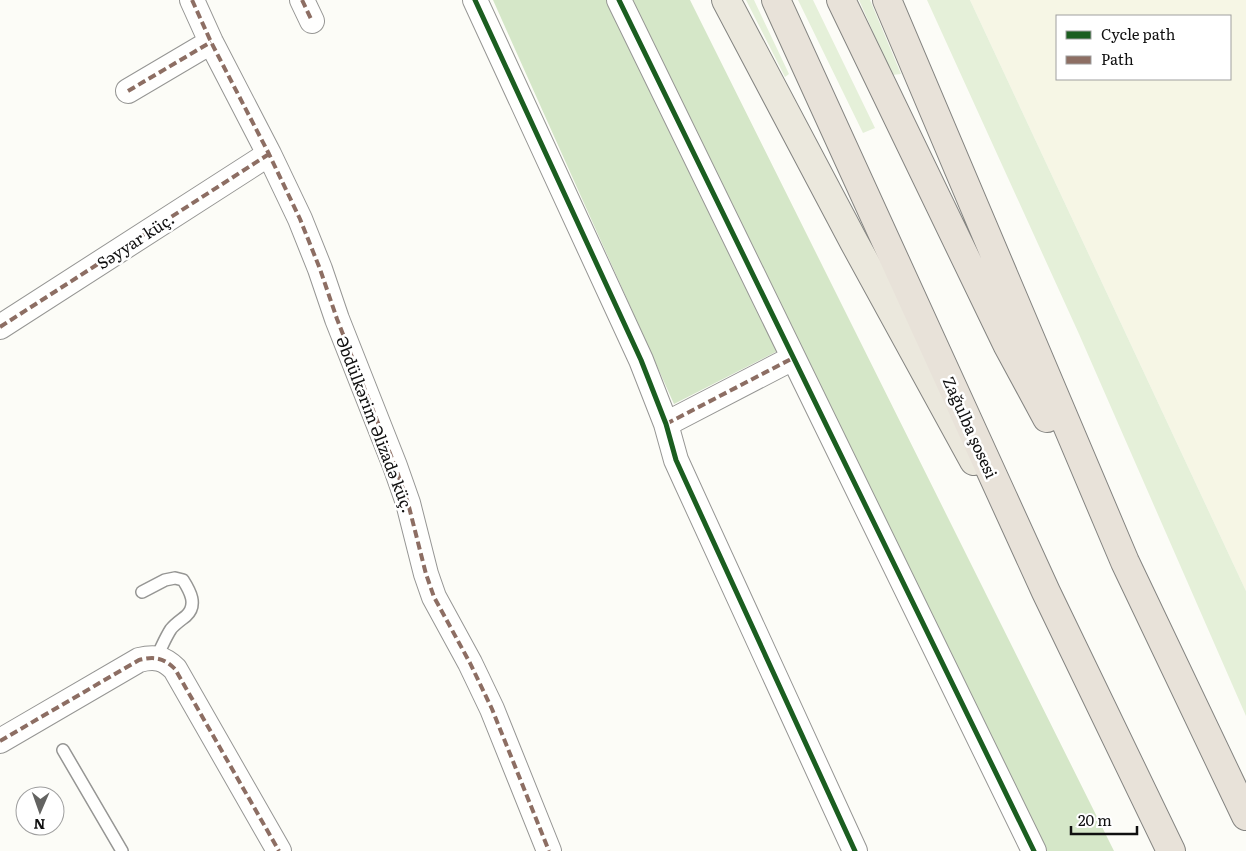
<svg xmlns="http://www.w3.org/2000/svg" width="1246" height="851" viewBox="0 0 1246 851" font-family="Literata,serif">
	<rect width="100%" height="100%" fill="#fcfcf7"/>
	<path fill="#f6f6e5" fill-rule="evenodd" d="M970,0h276v591zM1057,16h173v63h-173z"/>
	<path fill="#e5f0d9" d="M746,0h8l35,74 -4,3z
		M798,0h15l62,128 -12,5z
		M859,0h11l31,74 -9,1z
		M927,0h43l276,591v125l-167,-382z"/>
	<path fill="#d5e7c8" d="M493,0h197l424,851h-68l-249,-510 -123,63z"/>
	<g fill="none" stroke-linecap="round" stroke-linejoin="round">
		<g stroke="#969694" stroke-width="14">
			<path id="lane" d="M142,592l23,-12 10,-2 8,2c7,11 15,25 3,36 -5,4 -11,8 -15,13 -6,9 -10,20 -15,29
				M63,750l59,101"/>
		</g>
		<g stroke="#969694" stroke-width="26">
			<path id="street" d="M192,0l19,42 58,112 31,65 20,50 17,50 58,147 13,37 18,71 8,23 36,66 22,46 57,142
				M302,0l10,21
				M475,0l166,360 25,64 10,36 10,22 169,369
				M619,0l415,851
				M128,91l83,-49
				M0,327l269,-173
				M666,424l127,-66
				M0,741l139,-81c16,-4 25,-2 36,9l104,182"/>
		</g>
		<g stroke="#848481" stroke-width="30">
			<path id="primary" d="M726,0l128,242 120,219"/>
		</g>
		<g stroke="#848481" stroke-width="30">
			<path id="highway" d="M776,0l270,592 125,259
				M841,0l166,344 40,74
				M887,0l238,562 121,254"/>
		</g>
		<use href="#lane" stroke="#fffffe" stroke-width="11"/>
		<use href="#street" stroke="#fffffe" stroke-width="24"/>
		<use href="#primary" stroke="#ebe8dd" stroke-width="28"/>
		<use href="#highway" stroke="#e8e2d9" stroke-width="28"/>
		<path stroke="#8d6e63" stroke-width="4" stroke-dasharray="8 4" stroke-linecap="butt" d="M192,0l19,42 58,112 31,65 20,50 17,50 58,147 13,37 18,71 8,23 36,66 22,46 57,142
			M302,0l10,21
			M128,91l83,-49
			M0,327l269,-173
			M666,424l127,-66
			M0,741l139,-81c16,-4 25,-2 36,9l104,182"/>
		<g stroke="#fff" stroke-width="8">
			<path id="cycleway" d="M475,0l166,360 25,64 10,36 10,22 169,369
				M619,0l415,851"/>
		</g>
		<use href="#cycleway" stroke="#1b5e20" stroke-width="5"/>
	</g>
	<g text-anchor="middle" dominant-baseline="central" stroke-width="5" stroke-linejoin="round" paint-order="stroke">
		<g font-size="16" fill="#101010" stroke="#fff">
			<text transform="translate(135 240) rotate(-33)">Səyyar küç.</text>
			<text transform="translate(376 424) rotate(69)">Əbdülkərim Əlizadə küç.</text>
			<text transform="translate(971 427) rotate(66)">Zağulba şosesi</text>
		</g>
	</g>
	<rect x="1056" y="15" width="175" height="65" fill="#ffffff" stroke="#9f9f9f"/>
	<rect x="1066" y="31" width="25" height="8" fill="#1b5e20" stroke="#9f9f9f"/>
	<text x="1101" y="40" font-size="15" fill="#101010">Cycle path</text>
	<rect x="1066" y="56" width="25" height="8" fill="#8d6e63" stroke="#9f9f9f"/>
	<text x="1101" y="65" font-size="15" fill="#101010">Path</text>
	<g transform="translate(40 811) rotate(182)"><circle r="24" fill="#ffffff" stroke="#9f9f9f"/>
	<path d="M0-4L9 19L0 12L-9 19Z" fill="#636361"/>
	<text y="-8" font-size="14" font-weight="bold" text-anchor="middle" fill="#101010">N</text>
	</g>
	<path d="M1071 826v8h66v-8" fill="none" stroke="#101010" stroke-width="2.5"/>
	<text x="1078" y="826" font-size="15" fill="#101010" stroke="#ffffff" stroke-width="4" paint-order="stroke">20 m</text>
</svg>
